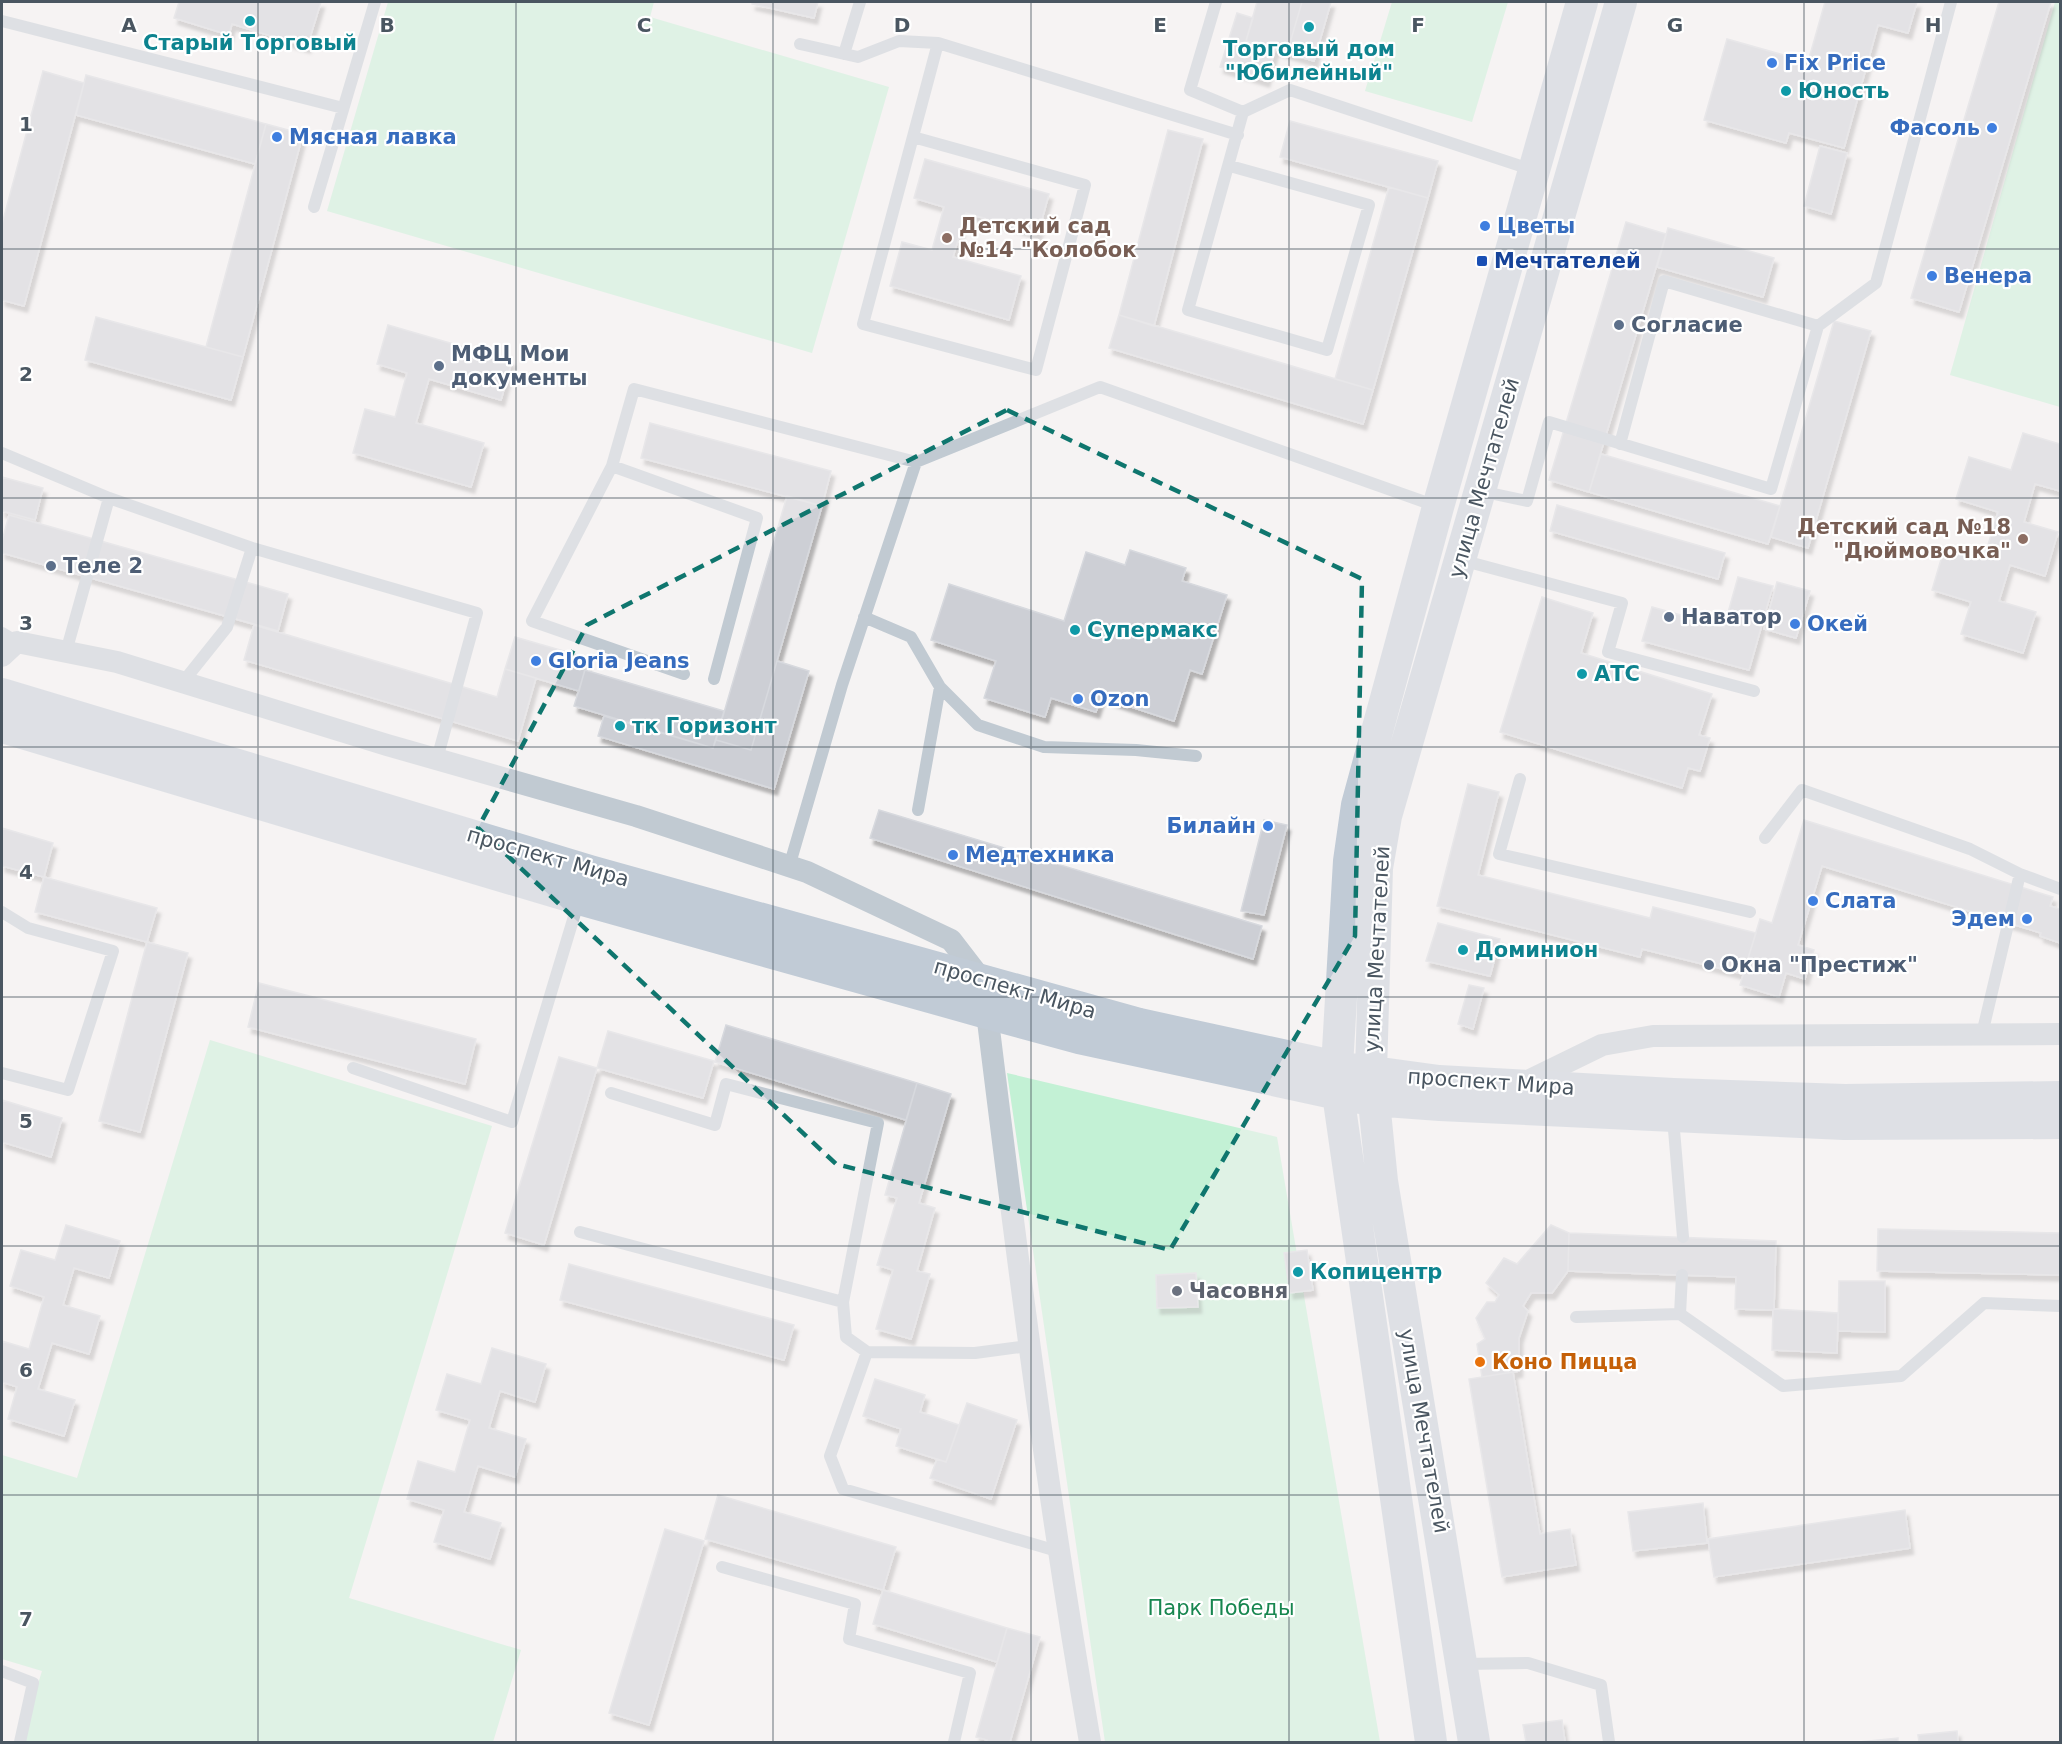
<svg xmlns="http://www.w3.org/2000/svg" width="2062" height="1744" viewBox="0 0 2062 1744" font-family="'DejaVu Sans',sans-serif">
	<defs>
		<filter id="shadow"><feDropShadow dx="3.5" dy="6" stdDeviation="1.5" flood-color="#0004"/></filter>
	</defs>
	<rect width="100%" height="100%" fill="#f5f3f3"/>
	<path fill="#c3f1d5" d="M388,2h266l-4,15 239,70 -77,266 -485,-142z
		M1392,2h116l-36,120 -107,-31z
		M2055,2h5v405l-110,-32z
		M210,1040l282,86 -143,472 172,52 -28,92h-473l22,-71 -40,-12v-204l75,23z
		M1007,1073l270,64 103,605h-275z"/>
	<path fill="#cdcfd5" stroke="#d7d9de" stroke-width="1.5" filter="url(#shadow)" d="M179,2h142l-14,45 -75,-23 -3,11 -55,-17z
		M752,2h66l-4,16 -62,-14z
		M1257,2h45l-15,51 -41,-12z
		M1302,2h29l-17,59 -27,-8z
		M1825,2h92l-9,31 -30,-8 -34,123 -55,-15 -3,10 -82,-23 23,-81 81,23z
		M1999,2h52l-92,310 -48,-14z
		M1237,13l16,5 -7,23 29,9 -9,31 -46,-14z
		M43,71l41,12 -60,223 -22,-6v-76z
		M86,75l180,49 -11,40 -179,-49z
		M1290,121l148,40 -10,37 -148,-41z
		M266,124l37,10 -60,223 -37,-10z
		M1168,130l35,9 -49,187 -35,-11z
		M1820,146l27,7 -16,61 -27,-8z
		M925,159l124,35 -11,40 -72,-21 -13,44 68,19 -12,44 -119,-34 12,-44 30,8 12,-43 -30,-9z
		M1389,187l39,11 -55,192 -38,-11z
		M1626,222l40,12 -77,258 -40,-12z
		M1668,228l106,30 -11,39 -106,-30z
		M1119,315l254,75 -10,34 -254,-76z
		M96,317l147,40 -12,43 -146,-40z
		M1834,321l37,10 -63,217 -37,-11z
		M388,325l124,36 -11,39 -72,-21 -13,44 68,20 -13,44 -118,-34 12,-44 30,8 12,-44 -30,-9z
		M650,423l181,48 -9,35 -181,-48z
		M2023,433l37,11v47l-25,-7 -11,38 34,10 -13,44 -35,-11 -11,36 37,11 -13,41 -62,-19 10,-32 -39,-12 13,-44 39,12 14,-46 -42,-13 13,-42 42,13z
		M1601,454l179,52 -12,38 -179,-52z
		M2,477l41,11 -8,32 -33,-9z
		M787,496l35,10 -71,244 -35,-10z
		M1557,505l168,48 -7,26 -168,-48z
		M9,515l279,79 -10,37 -276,-78v-12z
		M1130,550l56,18 -4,13 45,14 -25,79 -12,-4 -16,51 -73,-24 -5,15 -45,-14 -6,19 -61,-19 12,-37 -65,-21 18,-56 115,37 22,-69 39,13z
		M1738,577l35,9 -24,84 -107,-29 10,-34 72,20z
		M1777,582l33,9 -14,47 -32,-9z
		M1542,597l51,16 -12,40 131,41 -13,41 11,3 -10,33 -12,-3 -6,20 -182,-56z
		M254,625l243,72 8,-28 31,9 -18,63 -274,-81z
		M515,637l73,21 -9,33 -74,-22z
		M777,661l32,10 -35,118 -176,-53 6,-20 109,32 3,-8 35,10z
		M585,670l139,41 -11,37 -139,-42z
		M1468,784l31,8 -21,83 172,43 3,-11 103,26 -13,41 -101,-25 -2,8 -203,-51z
		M879,810l383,116 -9,33 -383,-121z
		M1264,820l23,5 -23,90 -23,-4z
		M1804,820l249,77 -3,9 10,3v34l-20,-7 1,-3 -219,-67 -24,79 16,5 -9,29 -19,-6 -7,24 -39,-12 20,-66 12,4z
		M2,828l51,15 -9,34 -42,-11z
		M44,877l113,31 -10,34 -112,-30z
		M1438,923l62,16 -10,37 -64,-15z
		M147,942l41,11 -48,179 -41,-11z
		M259,983l217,56 -11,45 -217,-57z
		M1469,985l15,3 -11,41 -15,-5z
		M726,1025l191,58 -11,37 -191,-58z
		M608,1031l106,30 -11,37 -106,-30z
		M559,1057l38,11 -53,177 -39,-12z
		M917,1083l34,11 -32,109 16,5 -18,63 13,3 -19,65 -35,-10 17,-59 -16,-5 20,-67 -12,-3z
		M2,1100l60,18 -11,39 -49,-15z
		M66,1225l54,16 -11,37 -35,-10 -11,37 37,11 -11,38 -37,-11 -14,46 37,11 -11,36 -56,-17 9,-32 -15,-5v-41l27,8 15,-52 -34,-11 11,-36 34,10z
		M1551,1225l18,8 -1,38 -16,22h-21l-8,13 5,5 -9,27v33l-37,6 -5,-33 8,-5 -9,-21 11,-16h8l4,-7 -13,-12 18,-25 13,6z
		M1878,1229l182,4v42l-183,-4z
		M1569,1233l207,8 -2,68 64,4 -1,40 -65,-3 1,-40 -38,-1 1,-32 -168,-6z
		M1307,1250l6,40 -23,3 -6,-40z
		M569,1264l225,61 -10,35 -224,-60z
		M1196,1273l2,34 -41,1 -1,-33z
		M1839,1281h46v51l-47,-1z
		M492,1348l54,16 -11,38 -35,-11 -11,37 37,11 -11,38 -37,-11 -14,46 37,11 -11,36 -56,-17 10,-32 -37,-11 11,-38 37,11 15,-52 -34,-10 11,-36 34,10z
		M1513,1372l27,162 30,-5 6,36 -74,12 -33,-198z
		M875,1379l50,16 -5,17 39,13 -13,37 -50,-16 5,-17 -38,-13z
		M967,1403l50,17 -26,79 -61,-21 7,-19 9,3z
		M718,1495l178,52 -13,43 -178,-51z
		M1703,1503l4,40 -74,8 -5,-39z
		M1905,1510l5,38 -196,29 -6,-38z
		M665,1529l39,12 -55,184 -40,-12z
		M883,1590l124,38 -10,34 -124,-38z
		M1007,1628l33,9 -30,105h-24l1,-2 -11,-3z
		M1562,1720l3,22h-39l-3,-17z
		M1957,1731l1,11h-39l-1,-7z
		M1898,1738v4h-39z"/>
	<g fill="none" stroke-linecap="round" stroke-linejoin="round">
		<path stroke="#c1cad2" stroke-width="12" d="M1216,2l-26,88 53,22 -55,198 139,40 42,-145 -139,-39
			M2,21l341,87
			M800,44l58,13 41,-16 39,2 300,92
			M844,54l16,-52
			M1243,112l47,-22 243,80
			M913,137l172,48 -49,185 -173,-46 75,-281
			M314,207l61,-205
			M1620,444l44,-163 154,45
			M2,453l107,45 143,50 -25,79 -44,55
			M612,466l145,52 -43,161
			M1480,491l47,10 22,-79 222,67 47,-163 58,-43 75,-281
			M252,548l225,65 -40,146
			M1461,560l161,43 -14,49 146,39
			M864,617l47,20 29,50 38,38 66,22 92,3 60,6
			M2,633l15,9
			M66,652l43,-154
			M684,674l-152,-53 80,-155 22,-77 282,73
			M1520,779l-21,75 251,58
			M918,810l22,-123
			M1765,838l37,-48 168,59 50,25 -38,160
			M789,867l53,-182 74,-223 184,-75 336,119
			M2020,874l40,15
			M2,912l26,16 85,23 -45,139 -66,-17
			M353,1068l159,54 67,-222
			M611,1093l104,32 11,-41 152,39 -35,179 3,35 21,15 108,1 53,-7
			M1673,1118l10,119
			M580,1232l263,70
			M1682,1275l-2,39 103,72 118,-10 83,-73 76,3
			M1576,1317l104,-3
			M867,1352l-37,104 13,33 214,62
			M722,1567l133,37 -6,35 121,34 -16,69
			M1463,1664l65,-1 73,22 8,57
			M2,1671l31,12 -13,59"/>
		<path stroke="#c1cad2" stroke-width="22" d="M2,656l15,-14 100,20 270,83 249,71 171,56 144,68 30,39
			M987,1013c30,244 61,487 103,729
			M1520,1085l82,-40 51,-9 407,-2"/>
		<path stroke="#c1cbd6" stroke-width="32" d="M2,694l588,177 549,153 198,43 102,14 234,13 172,6 215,-3
			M2,727l577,172 408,114 92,25 259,56 34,6 68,5 404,19 216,-1
			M1431,1742l-93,-648 -1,-27 12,-206 8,-56 81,-298 144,-505
			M1474,1742l-92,-561 -11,-109 6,-204 9,-52 235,-814"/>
	</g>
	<path d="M0 0H2062V1744H0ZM1007,410l355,169 -7,357 -185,314 -334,-86 -358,-336 109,-203z" fill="#f5f3f3" fill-opacity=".55" fill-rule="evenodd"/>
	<path fill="none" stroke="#0f766e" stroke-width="4.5" stroke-dasharray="12 8" stroke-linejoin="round" d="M1007,410l355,169 -7,357 -185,314 -334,-86 -358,-336 109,-203z"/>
	<path fill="none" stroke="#4a5661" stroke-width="1.5" stroke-opacity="0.55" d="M258,2v1740M516,2v1740M773,2v1740M1031,2v1740M1289,2v1740M1546,2v1740M1804,2v1740M2,249h2058M2,498h2058M2,747h2058M2,997h2058M2,1246h2058M2,1495h2058"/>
	<g fill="#0f9aa8" stroke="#fff" stroke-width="2">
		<circle cx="250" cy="21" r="6"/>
		<circle cx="1309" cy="27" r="6"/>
		<circle cx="1786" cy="91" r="6"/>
		<circle cx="1075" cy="630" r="6"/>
		<circle cx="1582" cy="674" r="6"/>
		<circle cx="620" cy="726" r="6"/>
		<circle cx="1463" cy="950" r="6"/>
		<circle cx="1298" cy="1272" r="6"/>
	</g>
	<g fill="#3f7fe0" stroke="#fff" stroke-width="2">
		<circle cx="1772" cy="63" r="6"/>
		<circle cx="1992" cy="128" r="6"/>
		<circle cx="277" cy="137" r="6"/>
		<circle cx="1485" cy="226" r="6"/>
		<circle cx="1932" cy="276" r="6"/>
		<circle cx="1795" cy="624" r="6"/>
		<circle cx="536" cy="661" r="6"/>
		<circle cx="1078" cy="699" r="6"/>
		<circle cx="1268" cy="826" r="6"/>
		<circle cx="953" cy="855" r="6"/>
		<circle cx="1813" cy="901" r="6"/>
		<circle cx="2027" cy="919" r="6"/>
	</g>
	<g fill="#8d6e63" stroke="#fff" stroke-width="2">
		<circle cx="947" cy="238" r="6"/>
		<circle cx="2023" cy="539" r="6"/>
	</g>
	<rect fill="#1a4fb4" stroke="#fff" stroke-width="2" x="1476" y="255" width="12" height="12" rx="3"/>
	<g fill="#5c6f8a" stroke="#fff" stroke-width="2">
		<circle cx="1619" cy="325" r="6"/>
		<circle cx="439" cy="366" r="6"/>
		<circle cx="51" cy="566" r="6"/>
		<circle cx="1669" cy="617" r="6"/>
		<circle cx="1709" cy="965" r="6"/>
	</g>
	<circle fill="#6b7280" stroke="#fff" stroke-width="2" cx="1177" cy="1291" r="6"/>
	<circle fill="#e8710a" stroke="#fff" stroke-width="2" cx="1480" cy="1362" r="6"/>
	<g text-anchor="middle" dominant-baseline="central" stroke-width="4.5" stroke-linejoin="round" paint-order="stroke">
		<g font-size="21" font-weight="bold" fill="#0d838f" stroke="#fff" text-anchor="start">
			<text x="250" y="43" text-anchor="middle">Старый Торговый</text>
			<text x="1309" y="49" text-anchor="middle">Торговый дом<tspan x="1309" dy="24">"Юбилейный"</tspan></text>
			<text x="1798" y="91">Юность</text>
			<text x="1087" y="630">Супермакс</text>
			<text x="1594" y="674">АТС</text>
			<text x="632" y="726">тк Горизонт</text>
			<text x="1475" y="950">Доминион</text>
			<text x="1310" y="1272">Копицентр</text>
		</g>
		<g font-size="21" font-weight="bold" fill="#366cbe" stroke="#fff" text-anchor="start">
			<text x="1784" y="63">Fix Price</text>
			<text x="1980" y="128" text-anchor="end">Фасоль</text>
			<text x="289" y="137">Мясная лавка</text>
			<text x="1497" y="226">Цветы</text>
			<text x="1944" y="276">Венера</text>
			<text x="1807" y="624">Окей</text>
			<text x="548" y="661">Gloria Jeans</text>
			<text x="1090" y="699">Ozon</text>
			<text x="1256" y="826" text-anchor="end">Билайн</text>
			<text x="965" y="855">Медтехника</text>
			<text x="1825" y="901">Слата</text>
			<text x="2015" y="919" text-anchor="end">Эдем</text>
		</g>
		<g font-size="21" font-weight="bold" fill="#785e54" stroke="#fff" text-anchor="start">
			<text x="959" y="226">Детский сад<tspan x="959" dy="24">№14 "Колобок</tspan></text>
			<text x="2011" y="527" text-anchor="end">Детский сад №18<tspan x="2011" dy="24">"Дюймовочка"</tspan></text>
		</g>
		<g font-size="21" font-weight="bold" fill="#164399" stroke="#fff" text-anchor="start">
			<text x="1494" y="261">Мечтателей</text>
		</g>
		<g font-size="21" font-weight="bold" fill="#4e5e75" stroke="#fff" text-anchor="start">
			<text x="1631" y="325">Согласие</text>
			<text x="451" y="354">МФЦ Мои<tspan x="451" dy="24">документы</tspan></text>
			<text x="63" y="566">Теле 2</text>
			<text x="1681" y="617">Наватор</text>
			<text x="1721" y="965">Окна "Престиж"</text>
		</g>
		<g font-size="21" fill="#4a5661" stroke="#fff">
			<text transform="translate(1484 478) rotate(-74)">улица Мечтателей</text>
			<text transform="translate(548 857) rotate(16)">проспект Мира</text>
			<text transform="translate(1377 949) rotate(-87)">улица Мечтателей</text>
			<text transform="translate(1015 989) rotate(16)">проспект Мира</text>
			<text transform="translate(1491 1082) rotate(4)">проспект Мира</text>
			<text transform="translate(1424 1431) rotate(80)">улица Мечтателей</text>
		</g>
		<g font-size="21" font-weight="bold" fill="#5b616d" stroke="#fff" text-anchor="start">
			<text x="1189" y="1291">Часовня</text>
		</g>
		<g font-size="21" font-weight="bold" fill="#c56008" stroke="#fff" text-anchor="start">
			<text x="1492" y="1362">Коно Пицца</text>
		</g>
		<g font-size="21" fill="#17864f" stroke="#fff">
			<text x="1221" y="1608">Парк Победы</text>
		</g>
	</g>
	<g font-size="20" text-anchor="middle" font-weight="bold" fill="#4a5661" stroke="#fff" stroke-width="4.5" stroke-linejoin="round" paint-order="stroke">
		<text x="129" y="32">A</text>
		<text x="387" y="32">B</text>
		<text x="644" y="32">C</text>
		<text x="902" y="32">D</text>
		<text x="1160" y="32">E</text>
		<text x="1418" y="32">F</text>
		<text x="1675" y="32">G</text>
		<text x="1933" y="32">H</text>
		<text x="26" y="131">1</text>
		<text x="26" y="381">2</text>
		<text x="26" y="630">3</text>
		<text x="26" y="879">4</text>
		<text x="26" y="1128">5</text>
		<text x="26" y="1377">6</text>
		<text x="26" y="1626">7</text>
	</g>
	<rect width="2062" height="1744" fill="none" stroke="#4a5661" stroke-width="6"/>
</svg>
